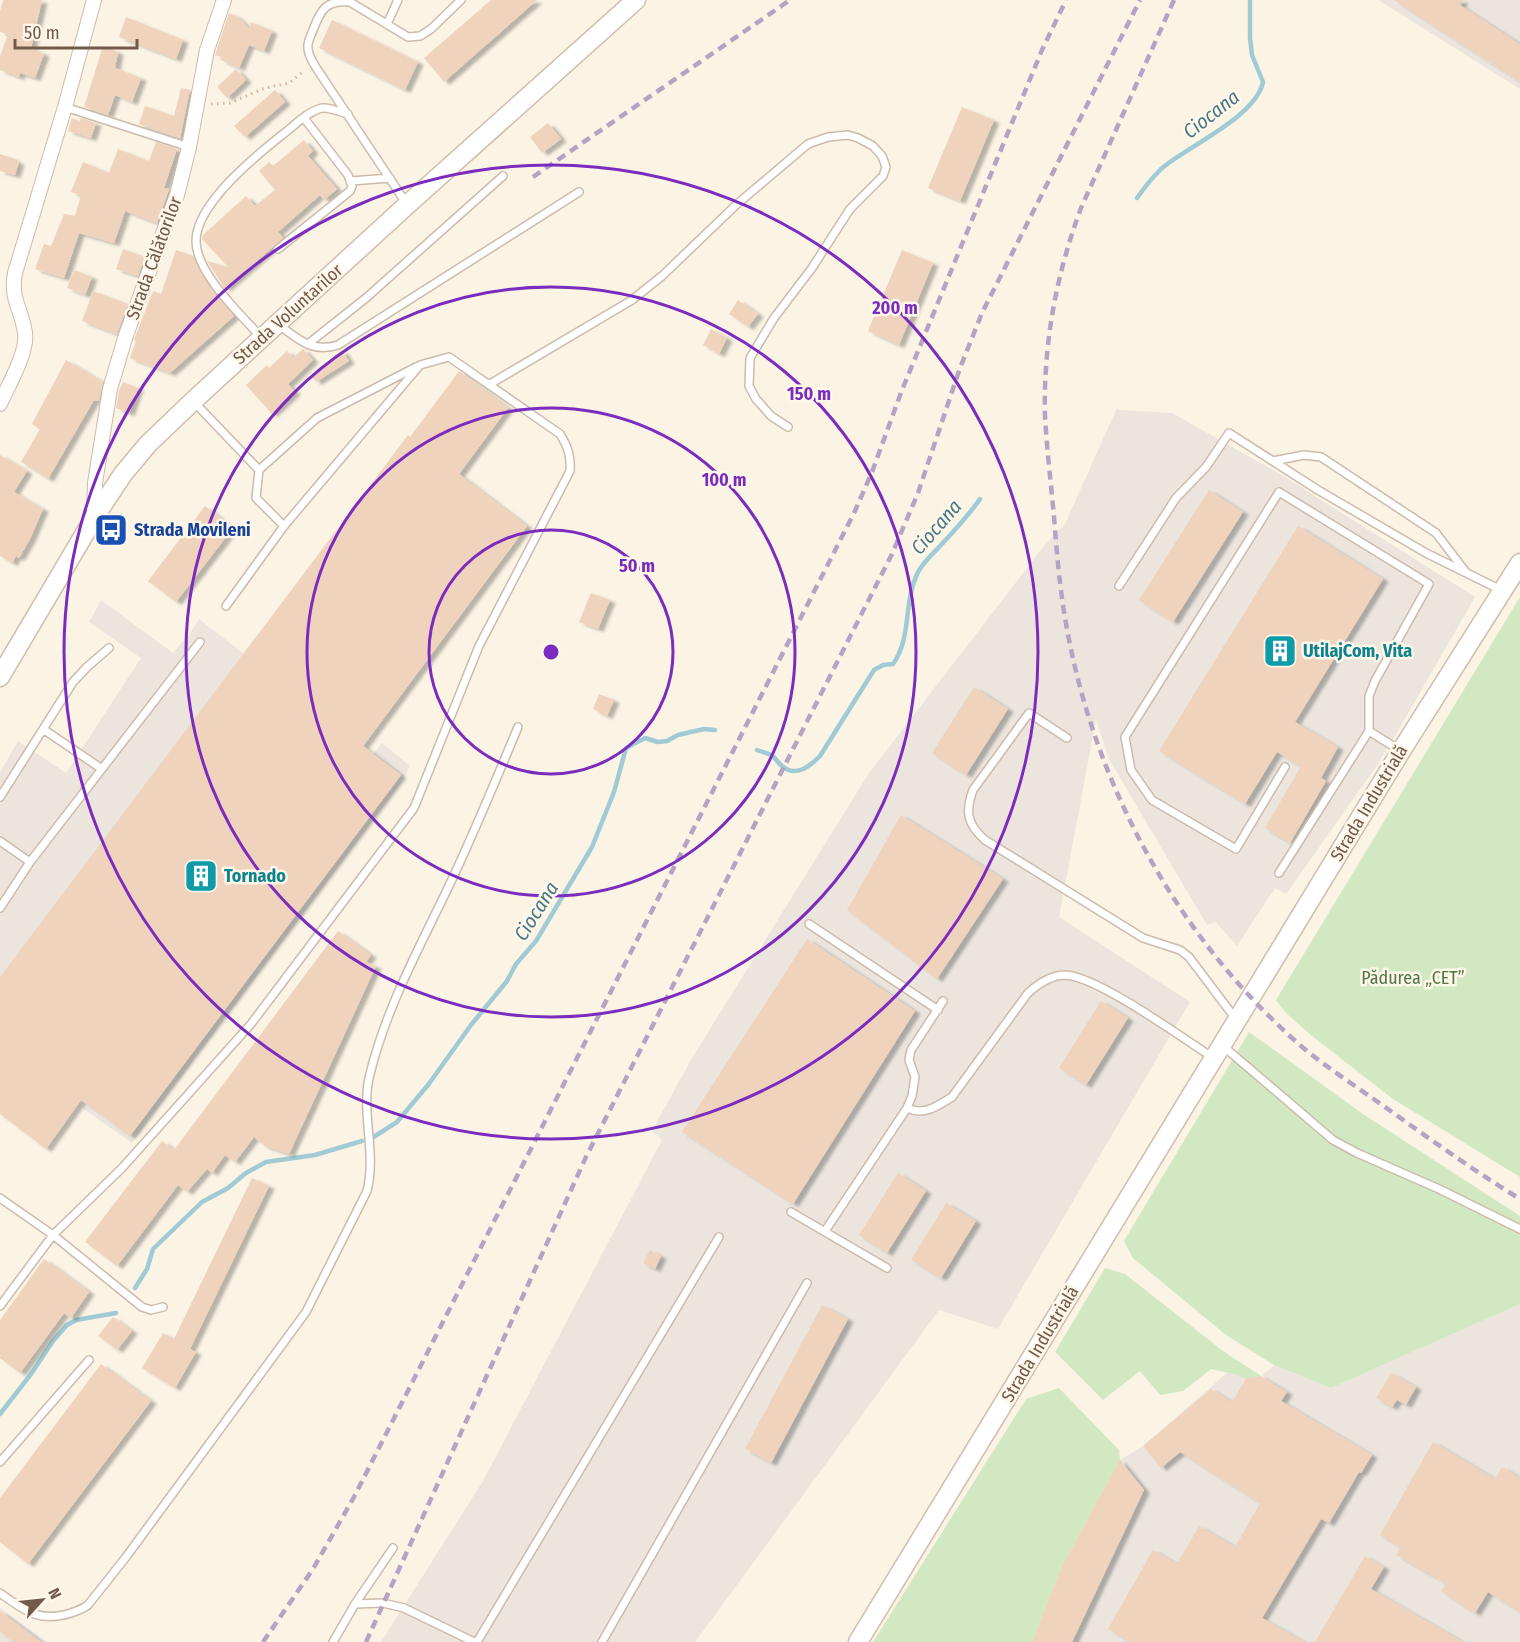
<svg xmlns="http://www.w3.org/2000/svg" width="1520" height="1642" viewBox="0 0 1520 1642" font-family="'Fira Sans Condensed',sans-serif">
	<defs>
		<filter id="shadow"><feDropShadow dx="5.5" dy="3" stdDeviation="1.5" flood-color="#0004"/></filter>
	</defs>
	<rect width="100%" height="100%" fill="#fbf3e4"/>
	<path fill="#ebe5de" d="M1379,0h141v89l-137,-86z
		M1117,408l2,2 53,3 108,61 195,123 -80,139 -17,28 -92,130 -11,-6 -38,58 -21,-24 -9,3 -98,-166 -13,-40 -37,198 131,85 -192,327 -59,-19 -244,332h-314l102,-161 179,-341 -10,-9 40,-73 177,-285 175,-227 21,-22z
		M101,600l72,53 9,-11 5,-4 12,-19 174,135 9,-11 28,23 -7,14 -271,363 -50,-35 3,-5 -85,-63v-268l18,-31 48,32 75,-115 -52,-36z
		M1520,1304v338h-488l31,-78 57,-104 23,-14 85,-74 33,4 13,-11 57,23z
		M0,1608l47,34h-47z"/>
	<path fill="#d1e8c3" d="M1520,597v580l-127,-78 -81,-63 -26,-23 -10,-13z
		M1249,1032l114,82 157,102v88l-189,84 -57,-23 -48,-30 -93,-77 -9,-17z
		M1105,1268l20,6 98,77 38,25 -15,3 -11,-5 -24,-5 -28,22 -23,4 -20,-24 -37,29 -48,-48z
		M1059,1388l60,62 1,10 -57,104 -31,78h-159l153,-243z"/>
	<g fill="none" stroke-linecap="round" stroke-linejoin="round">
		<path stroke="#a0cbd5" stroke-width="4.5" d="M1137,198c7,-10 15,-20 24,-29 25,-22 95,-52 102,-87l-11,-27 -2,-17v-38
			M757,750c5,2 10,3 14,5 5,3 7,8 11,11 14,12 28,0 38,-10l54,-86 9,-5 10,-1c19,-27 10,-59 24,-90 5,-11 16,-20 24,-29 14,-15 28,-30 39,-46
			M372,1138l25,-16 31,-37 43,-60 36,-44 9,-17 20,-23 56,-94 22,-55 12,-44 19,-10 13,4 9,-1 11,-6 26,-6 11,1
			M135,1288l12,-19 6,-20 49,-47 26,-14 18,-15 20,-11 49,-7 47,-14
			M0,1414l31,-40 22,-33 14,-16 9,-5 40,-7"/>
	</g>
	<path fill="#efd3bd" filter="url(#shadow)" d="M3,0h39l-11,48 13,6 -9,24 -15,-5 -1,4 -19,-7v-14l8,-22 -8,-2v-21z
		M491,0h46l-93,82 -20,-24z
		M1394,0h69l-3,5 60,39v38z
		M229,13l6,2 14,13 2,-6 21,9 -8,20 -15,-6 -10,23 -18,-8 1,-3 -7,-2z
		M126,17l57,23 -7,19 -57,-22z
		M332,20l86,42 -13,28 -86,-42z
		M103,46l15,6 -3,16 26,10 -9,24 -17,-7 -7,20 -24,-8z
		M236,69l10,11 -19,18 -10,-11z
		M181,88l9,2 -10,48 -41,-14 6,-18 29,10z
		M275,90l10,12 -40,35 -11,-11z
		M962,107l32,13 -34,81 -32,-13z
		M72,118l8,3 1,-3 15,5 -5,15 -23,-7z
		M548,123l13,16 -19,14 -12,-16z
		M304,140l9,11 -5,5 29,33 -13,11 -4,-5 -42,37 5,6 -58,51 -18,-28 21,6 -26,-28 1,-4 43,-39 9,10 20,-16 -16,-19 10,-9 4,4z
		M156,142l21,7 -13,39 5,1 -1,3 -11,31 -32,-12 -11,32 -35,-10 -15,45 -29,-9 9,-25 7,2 13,-32 11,2 6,-21 -10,-3 12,-30 26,11 9,-24 31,12z
		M0,154l15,5v2l4,1 -4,13 -15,-4z
		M123,249l22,8 -7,19 -22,-7z
		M176,250l17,6 14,27 27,33 -64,57 -40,-15 6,-17 -2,-1 19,-49 8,3z
		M902,250l31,13 -34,82 -31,-14z
		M74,270l18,7 -7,18 -18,-7z
		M93,291l35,13 -11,30 -35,-13z
		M738,300l20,14 -10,13 -19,-13z
		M711,329l16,9 -8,16 -16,-9z
		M303,349l10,11 -25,24 7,8 -23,22 -26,-29 21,-20 2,3 18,-17 6,7z
		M342,350l7,11 -33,21 -5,-7z
		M66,360l37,22 -4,19 -5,-1 -46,79 -27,-17 19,-33 -8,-5z
		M459,371l49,37 -49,66 68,52 -164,220 38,29 -271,361 -49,-36 -35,49 -46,-35v-137l408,-542 2,2z
		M123,382l15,6 -9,25 -13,-5 3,-17z
		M0,455l27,16 -13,21 29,17 -13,30 -11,19 -3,-2 -4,7 -12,-7z
		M1209,490l34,22 -70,110 -34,-22z
		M205,506l28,22 -57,74 -28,-21z
		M1298,526l85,53 -88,143 43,25 -17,31 5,3 -36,62 -25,-15 36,-62 -24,-14 -32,52 -86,-53z
		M591,593l19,7 -12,29 -19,-7z
		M974,687l34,22 -42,66 -34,-22z
		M599,694l15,6 -7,16 -14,-7z
		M901,815l102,64 -66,100 -90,-69z
		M338,931l33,24 -5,7 10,4 -87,188 -24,-8 -11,-9 -19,25 -10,-7 -13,18 -5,-4 -20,23 -9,-7 -61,81 -32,-24 77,-101 12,9z
		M807,939l108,72 -122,193 -111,-72z
		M1101,1001l27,17 -42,67 -27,-17z
		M898,1173l28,18 -39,62 -28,-18z
		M252,1178l17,8 -79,163 6,3 -21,36 -33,-20 21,-35 11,6z
		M946,1203l30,18 -35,57 -30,-18z
		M650,1250l11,6 -6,13 -12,-6z
		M44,1259l45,33 -18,26 -7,-5 -44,60 -20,-15v-38z
		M822,1305l26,14 -77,144 -26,-14z
		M113,1317l19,14 -15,19 -19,-14z
		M101,1364l50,37 -123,163 -28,-22v-44z
		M1391,1373l25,14 -10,18 -9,-5 -5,7 -16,-9z
		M1261,1376l26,16 -6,9 91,54 -11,18 -2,-1 -30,51 -8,-4 -59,99 42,24h-174l-22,-13 45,-79 24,14 22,-38 36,21 25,-44 -80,-51 -19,16 -18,-22 68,-57 21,13 14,-23z
		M1433,1442l62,37 7,-12 18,11v134l-32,-20 -13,21 -34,-22 4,-6 -10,-8 -39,-22 4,-8 -20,-12z
		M1120,1460l24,30 -72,152h-40l31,-78z
		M1365,1556l19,11 -13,22 92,53h-148z
		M0,1611l41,31h-27l-14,-10z"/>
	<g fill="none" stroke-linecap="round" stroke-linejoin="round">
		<g stroke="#ccbbab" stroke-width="10">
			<path id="lane" d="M387,24l11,-24
				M65,107l124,40
				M351,181l39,-3
				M406,203l-91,-137c-3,-6 -7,-11 -7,-18 -1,-6 3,-12 5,-18 8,-21 13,-30 37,-28l58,35 12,-1 11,-7 30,-29
				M278,249l72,-58 2,-5 -4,-11 -44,-57
				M279,325c20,15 33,28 59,20l241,-153
				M262,338c-21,-23 -66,-65 -66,-97 0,-38 63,-88 91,-110 10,-8 22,-20 35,-23 8,-1 18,4 26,6
				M308,344l58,-46 137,-122
				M490,384l142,-84 30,-24 74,-71 72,-61 20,-7 20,-2 10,3 15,8 9,10 4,11 -3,9 -33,33 -38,59 -38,50 -24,40 -1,28 7,13 15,17 17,11
				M195,403l64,67 58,-52 99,-51
				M1273,461l31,-6 17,2 115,76 29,38
				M259,470l-3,28 28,28
				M1119,586l57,-88 30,-31 23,-34 89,57 108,63 75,37
				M43,729l59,40
				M1067,738l-38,-25 -56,77c-8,22 -6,34 12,50l158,98 37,12 9,7 46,61
				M1285,767l-49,82 -84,-49 -21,-30 -6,-33 154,-245 150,92 -54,97 -6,15v35l32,20
				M0,797l73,-115 14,-15 22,-19
				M0,841l30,21
				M1279,873l90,-142
				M0,908l30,-46 170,-220
				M809,924l129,86
				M1223,1046l110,94 24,13 82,36 81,40
				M907,1108c17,8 31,-2 45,-11l76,-104c10,-9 23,-18 37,-18 32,1 116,62 147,82
				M0,1198l53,37 89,72 9,3 12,-3
				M791,1212l96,56
				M825,1231l82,-123 5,-12 3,-19 -6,-17 2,-10 32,-49
				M0,1306l53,-71 69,-67 129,-144 163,-216 65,-162 91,-175c1,-15 -2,-24 -10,-37l-111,-77 -29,8 -136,161 -58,80
				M0,1462l89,-102
				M0,1593c25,18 39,30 71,20 6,-2 12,-4 17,-8l38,-48 180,-245 61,-121c10,-39 -7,-79 3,-117 16,-65 48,-124 77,-184 26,-54 48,-108 71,-163
				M355,1604l28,-1 21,5 70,34
				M333,1642l22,-38 38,-56
				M477,1642l242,-405
				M602,1642l205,-359"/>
		</g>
		<g stroke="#ccbbab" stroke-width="16">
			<path id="street" d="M0,404c8,-18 28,-52 25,-71 -3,-24 -15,-33 -10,-60l50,-166 29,-107
				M94,518l1,-35 15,-94 15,-51 52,-143 12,-48 18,-97 17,-50"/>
		</g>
		<g stroke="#d1bdab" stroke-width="21">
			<path id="secondary" d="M0,677l94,-159 29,-44 25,-30 45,-43 214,-196 229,-205
				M858,1642l543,-891 119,-188"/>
		</g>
		<path stroke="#d4b6a0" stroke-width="3" stroke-dasharray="1.5 4.5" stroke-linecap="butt" d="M211,104l19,-1 35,-15 24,-5 15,-12"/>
		<use href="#lane" stroke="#fff" stroke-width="7"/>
		<use href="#street" stroke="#fff" stroke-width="14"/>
		<use href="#secondary" stroke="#fff" stroke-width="18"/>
		<path stroke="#b6a3c4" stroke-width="4.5" stroke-dasharray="9 6" stroke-linecap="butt" d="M1174,0l-93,208c-25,67 -38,137 -36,209 2,33 6,67 9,100 3,38 6,75 13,112 28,155 108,303 225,409 31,28 67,50 100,74 42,30 84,60 128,87
			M533,177l257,-177
			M263,1642l50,-73 41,-72 501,-986 17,-39 30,-82 140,-340 24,-50
			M366,1642l220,-485 306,-603 26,-61 42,-125 22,-55 158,-313"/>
	</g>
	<g fill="none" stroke="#7b2cbf" stroke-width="3">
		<circle cx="551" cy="652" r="122"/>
		<circle cx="551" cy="652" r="244"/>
		<circle cx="551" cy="652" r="365"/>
		<circle cx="551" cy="652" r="487"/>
	</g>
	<defs>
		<g id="bus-square" transform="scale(1.725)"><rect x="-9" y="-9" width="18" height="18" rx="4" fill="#1a4fb4" stroke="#fef7ea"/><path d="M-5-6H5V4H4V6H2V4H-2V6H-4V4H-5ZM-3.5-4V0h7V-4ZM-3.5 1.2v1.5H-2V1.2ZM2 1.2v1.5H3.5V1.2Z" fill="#fff"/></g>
		<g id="building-square" transform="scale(1.725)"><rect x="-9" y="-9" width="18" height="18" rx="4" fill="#0f9aa8" stroke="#fef7ea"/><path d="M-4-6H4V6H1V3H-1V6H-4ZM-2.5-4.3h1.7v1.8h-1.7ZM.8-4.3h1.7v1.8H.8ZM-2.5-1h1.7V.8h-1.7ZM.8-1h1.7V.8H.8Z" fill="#fff"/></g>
	</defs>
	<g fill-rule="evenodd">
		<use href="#bus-square" x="111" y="530"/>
		<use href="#building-square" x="1280" y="651"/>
		<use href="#building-square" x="201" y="876"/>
	</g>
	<g text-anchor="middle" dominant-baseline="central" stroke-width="5" stroke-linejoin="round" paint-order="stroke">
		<g font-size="18" fill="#725a4b" stroke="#fef7ea">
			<text transform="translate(154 258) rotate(-70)">Strada Călătorilor</text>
			<text transform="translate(288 314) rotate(-42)">Strada Voluntarilor</text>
			<text transform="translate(1369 803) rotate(-59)">Strada Industrială</text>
			<text transform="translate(1040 1344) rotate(-59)">Strada Industrială</text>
		</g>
		<g font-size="18" font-weight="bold" fill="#164399" stroke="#fef7ea" text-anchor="start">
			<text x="134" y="530">Strada Movileni</text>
		</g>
		<g font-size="18" font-weight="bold" fill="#0d838f" stroke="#fef7ea" text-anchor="start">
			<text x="1303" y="651">UtilajCom, Vita</text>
			<text x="224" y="876">Tornado</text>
		</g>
		<g font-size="18" fill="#517843" stroke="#fef7ea">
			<text x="1413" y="978">Pădurea „CET”</text>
		</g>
		<g font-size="20" font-style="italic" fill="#467885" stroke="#fef7ea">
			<text transform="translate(1211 114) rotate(-38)">Ciocana</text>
			<text transform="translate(936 527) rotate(-49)">Ciocana</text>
			<text transform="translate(536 911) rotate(-58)">Ciocana</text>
		</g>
	</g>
	<circle cx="551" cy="652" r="9" fill="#7b2cbf" stroke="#fef7ea" stroke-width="3"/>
	<g font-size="18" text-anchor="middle" font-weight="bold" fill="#7b2cbf" stroke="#fef7ea" stroke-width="5" stroke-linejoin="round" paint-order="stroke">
		<text x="895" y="314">200 m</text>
		<text x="809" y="400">150 m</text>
		<text x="724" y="486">100 m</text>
		<text x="637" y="572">50 m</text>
	</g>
	<g transform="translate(42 1600) rotate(63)" stroke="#fef7ea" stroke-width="4.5" paint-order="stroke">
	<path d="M0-4.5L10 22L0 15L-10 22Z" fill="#725a4b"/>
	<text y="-9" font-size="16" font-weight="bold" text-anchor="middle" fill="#725a4b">N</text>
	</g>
	<path d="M15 39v9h122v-9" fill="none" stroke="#725a4b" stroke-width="3"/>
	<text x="24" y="39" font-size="18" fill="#725a4b" stroke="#fef7ea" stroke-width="4.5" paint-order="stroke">50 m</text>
</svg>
